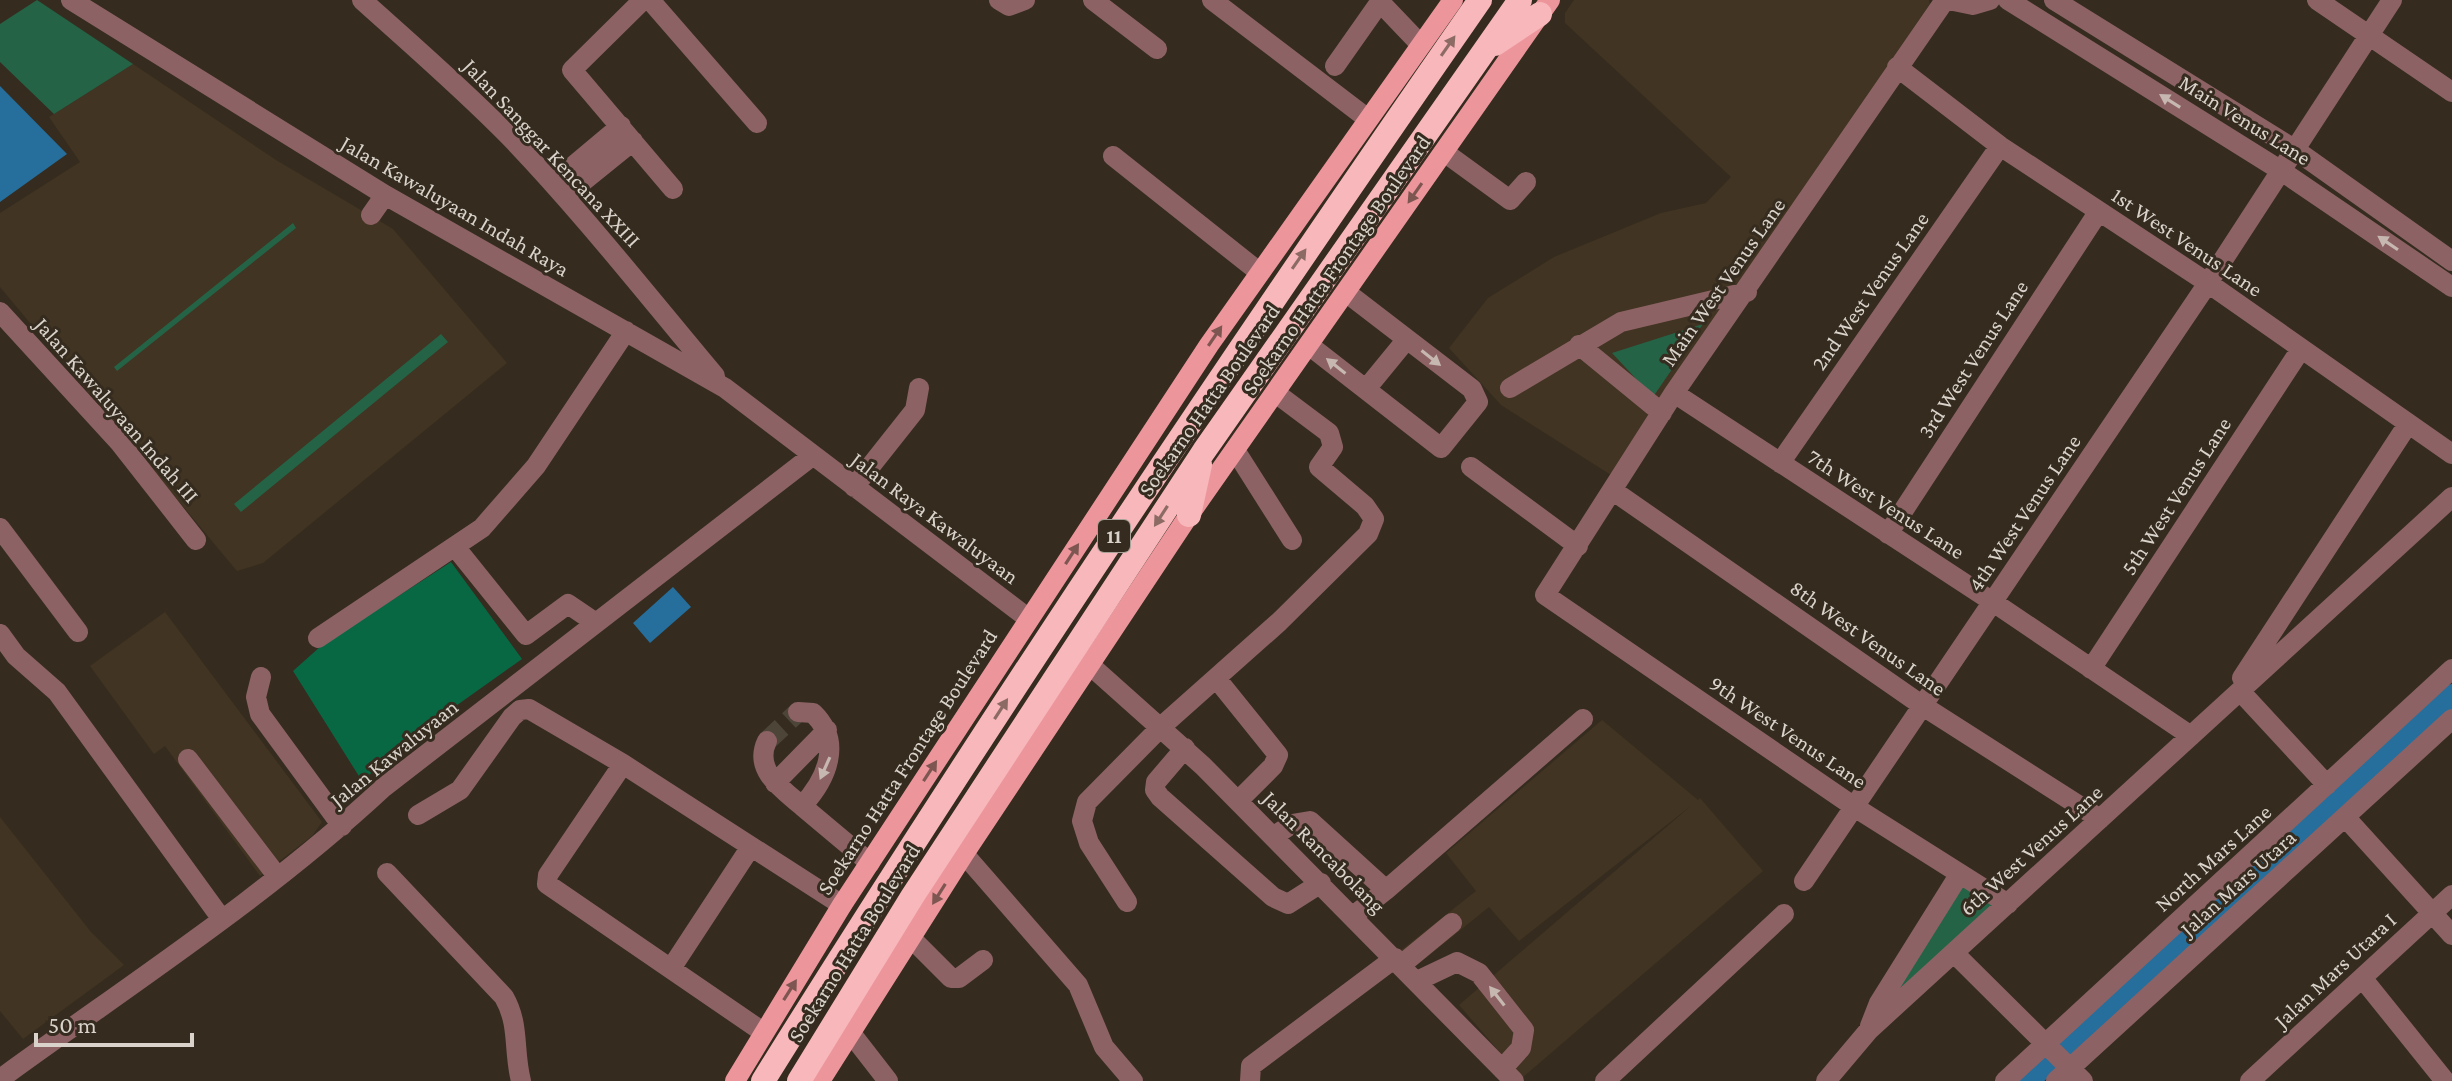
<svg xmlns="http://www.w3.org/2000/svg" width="2452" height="1081" viewBox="0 0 2452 1081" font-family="'Crimson Pro',serif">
	<rect width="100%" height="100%" fill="#352c1f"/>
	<path fill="#413422" d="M1574,0h355l1,4 -319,471 -110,-70 -52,-57 39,-50 66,-41 107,-44 45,-10 25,-26 -166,-154v-10z
		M133,64l143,96 117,69 114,134 -244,200 -26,8 -237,-284v-74l80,-51 -31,-45z
		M165,612l157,210 -10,14 -52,40 -95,-130 -11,8 -64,-88z
		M1602,720l96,80 2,-2 63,73 -241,207 -63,-73 233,-200 -173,136 -30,-34 -78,63 -15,-16 80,-63 -30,-38z
		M0,817l91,115 33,33 -101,74 -23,-28z"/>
	<path fill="#256347" d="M37,0l96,64 -79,50 -54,-52v-38z
		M293,223l3,5 -179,143 -3,-4z
		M1703,324l-50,73 -41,-44z
		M441,334l7,8 -207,170 -7,-8z
		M1960,880l40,26 -117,101z"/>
	<path fill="#086844" d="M451,562l71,97 -107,76 -53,46 -69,-110 28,-25z"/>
	<path fill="#266e9b" d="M0,86l67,68 -67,48z
		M673,587l18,20 -41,36 -17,-20z"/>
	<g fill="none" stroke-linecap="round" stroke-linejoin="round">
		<path stroke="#266e9b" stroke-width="22" d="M2028,1081l424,-386"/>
		<path stroke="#4e4539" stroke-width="20" stroke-dasharray="20 10" stroke-linecap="butt" d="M767,741l31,-29"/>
		<path stroke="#8d6264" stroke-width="20" d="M71,0l314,195 340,193 304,231
			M362,0c50,45 100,88 147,136 73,76 138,159 206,240
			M643,0l-71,70 101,119
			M650,0l107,123
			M999,0l10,6 16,-6
			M1093,0l64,49
			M1212,0l156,119
			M1945,0l-271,393 -129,202 311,213 152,96
			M1949,0l24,5 17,-5
			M2008,0l272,170 172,117
			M2054,0l240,149 158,112
			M2317,0l135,92
			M1335,66l45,-64 41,43
			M1897,67l103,79 208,137 244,171
			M1444,152l66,48 16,-18
			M1113,156l146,116
			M553,183l68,-57
			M565,196l68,-55
			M371,215l14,-20
			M0,312l120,131 76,97
			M1579,345l83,68
			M1310,346l131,102 37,-46 -6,-13 -125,-96
			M1510,388l111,-66 126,-30
			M1366,389l41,-50
			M1674,393l319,209 198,134
			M1235,450l57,90
			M1780,463l220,-317
			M1471,467l107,79
			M854,487l61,-77 4,-22
			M1612,490l311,216 177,113
			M0,528l78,104
			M1888,534l211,-323
			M456,548l70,87 42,-31 28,19
			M0,634l16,22 41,36 164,226
			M318,638l164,-110 54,-62 90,-135
			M1091,666l112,100 311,315
			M2091,669l210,-320
			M261,677l-5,20 4,17 82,112
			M1216,678l62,77 -5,11 -34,34
			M2242,678l166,-254
			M2240,691l87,94
			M767,741c-14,29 15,48 35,65 25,-27 41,-64 11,-93l-15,-1
			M1185,748l-29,34 -1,8 5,7 113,100 15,7 33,-21
			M188,759l89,117
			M623,764l-75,111 -1,9 216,148
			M775,783l52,-53
			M802,806l68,57
			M418,815l42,-25 52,-73 8,-7 9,-1 94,55 219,141
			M2346,818l106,117
			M1274,836l18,-12 18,-3 76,69 -33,26
			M964,854l114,131 26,62 29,34
			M387,873l117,124c16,28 9,53 17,84
			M1804,881l404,-598 184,-283
			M1386,890l197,-171
			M1127,902l-38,-59 -7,-22 5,-19 75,-76 117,-104 89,-88 6,-15 -9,-13 -46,-39 14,-20 -4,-14 -52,-39
			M911,938l40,40h8l24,-18
			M1954,953l129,128
			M1401,965l51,-42
			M672,967l78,-119
			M2363,979l82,102
			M1417,981l40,-19 22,11 45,57 -3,18 -19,21
			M1870,1026l9,-23 80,-128
			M850,1032l38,49
			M0,1079c129,-94 267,-183 384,-292l428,-331
			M1250,1081l1,-15 144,-108
			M1605,1081l179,-167
			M1826,1081l43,-51 583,-533
			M2005,1081l447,-412
			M2056,1081l396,-362
			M2250,1081l202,-186"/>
		<path stroke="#ec959b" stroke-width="20" d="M735,1081l107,-176 367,-560 244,-345
			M820,1081l144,-227 225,-339 361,-515"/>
		<path stroke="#f8b7bb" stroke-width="24" d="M1495,44l45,-30
			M1189,515l11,-50
			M763,1081c229,-367 470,-726 717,-1081
			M799,1081l113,-184 292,-446 316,-451"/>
	</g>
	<defs><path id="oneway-solid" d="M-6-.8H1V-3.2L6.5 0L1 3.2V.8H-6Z" transform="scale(2)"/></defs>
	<g fill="#8d6b65">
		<use href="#oneway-solid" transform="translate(1448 46) rotate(-55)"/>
		<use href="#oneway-solid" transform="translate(1299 259) rotate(-55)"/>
		<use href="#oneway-solid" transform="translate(1161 516) rotate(123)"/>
		<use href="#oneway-solid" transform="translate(1001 709) rotate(-57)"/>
	</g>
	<g fill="#c6b7b1">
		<use href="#oneway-solid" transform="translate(2170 101) rotate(-148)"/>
		<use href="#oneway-solid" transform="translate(2388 243) rotate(-146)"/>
		<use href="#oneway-solid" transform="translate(1431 358) rotate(38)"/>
		<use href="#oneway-solid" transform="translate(1336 366) rotate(-142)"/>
		<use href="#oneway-solid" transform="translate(825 768) rotate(114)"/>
		<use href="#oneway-solid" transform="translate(1497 996) rotate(-128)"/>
	</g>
	<g fill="#7e5651">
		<use href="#oneway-solid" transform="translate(1415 193) rotate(125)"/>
		<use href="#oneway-solid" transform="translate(1215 336) rotate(-56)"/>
		<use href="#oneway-solid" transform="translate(1072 554) rotate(-57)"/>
		<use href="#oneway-solid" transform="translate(930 771) rotate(-57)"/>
		<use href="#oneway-solid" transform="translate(939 894) rotate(122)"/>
		<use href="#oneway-solid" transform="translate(790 990) rotate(-58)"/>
	</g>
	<g text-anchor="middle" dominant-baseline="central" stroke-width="6" stroke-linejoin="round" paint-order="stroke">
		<rect fill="#352c1f" stroke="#a8a197" stroke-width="2" x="1098" y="520" width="32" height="32" rx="6"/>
		<g font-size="20" font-weight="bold" fill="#d9d3cb">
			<text x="1114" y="536">11</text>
		</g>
		<g font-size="22" fill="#d9d3cb" stroke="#352c1f">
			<text transform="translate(2245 120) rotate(32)">Main Venus Lane</text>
			<text transform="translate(552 153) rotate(47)">Jalan Sanggar Kencana XXIII</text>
			<text transform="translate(455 206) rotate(30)">Jalan Kawaluyaan Indah Raya</text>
			<text transform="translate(2187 242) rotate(34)">1st West Venus Lane</text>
			<text transform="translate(1336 265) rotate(-55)">Soekarno Hatta Frontage Boulevard</text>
			<text transform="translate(1723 282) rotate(-55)">Main West Venus Lane</text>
			<text transform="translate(1870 291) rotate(-55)">2nd West Venus Lane</text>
			<text transform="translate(1973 359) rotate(-57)">3rd West Venus Lane</text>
			<text transform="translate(1209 400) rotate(-55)">Soekarno Hatta Boulevard</text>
			<text transform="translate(117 410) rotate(49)">Jalan Kawaluyaan Indah III</text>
			<text transform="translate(2176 496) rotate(-57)">5th West Venus Lane</text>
			<text transform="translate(1886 504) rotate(33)">7th West Venus Lane</text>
			<text transform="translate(2024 513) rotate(-56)">4th West Venus Lane</text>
			<text transform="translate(935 518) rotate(37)">Jalan Raya Kawaluyaan</text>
			<text transform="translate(1868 638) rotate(35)">8th West Venus Lane</text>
			<text transform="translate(1788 732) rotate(34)">9th West Venus Lane</text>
			<text transform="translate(394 753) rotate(-39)">Jalan Kawaluyaan</text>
			<text transform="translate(907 762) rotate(-57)">Soekarno Hatta Frontage Boulevard</text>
			<text transform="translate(2031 850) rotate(-42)">6th West Venus Lane</text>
			<text transform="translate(1324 852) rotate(45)">Jalan Rancabolang</text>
			<text transform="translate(2213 858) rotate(-42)">North Mars Lane</text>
			<text transform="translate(2238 883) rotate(-42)">Jalan Mars Utara</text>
			<text transform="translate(854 943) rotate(-58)">Soekarno Hatta Boulevard</text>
			<text transform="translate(2335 970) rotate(-43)">Jalan Mars Utara I</text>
		</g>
	</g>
	<path d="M36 1033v12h156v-12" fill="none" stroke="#d9d3cb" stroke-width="4"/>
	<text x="48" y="1033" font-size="24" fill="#d9d3cb" stroke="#352c1f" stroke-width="6" paint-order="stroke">50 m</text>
</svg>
